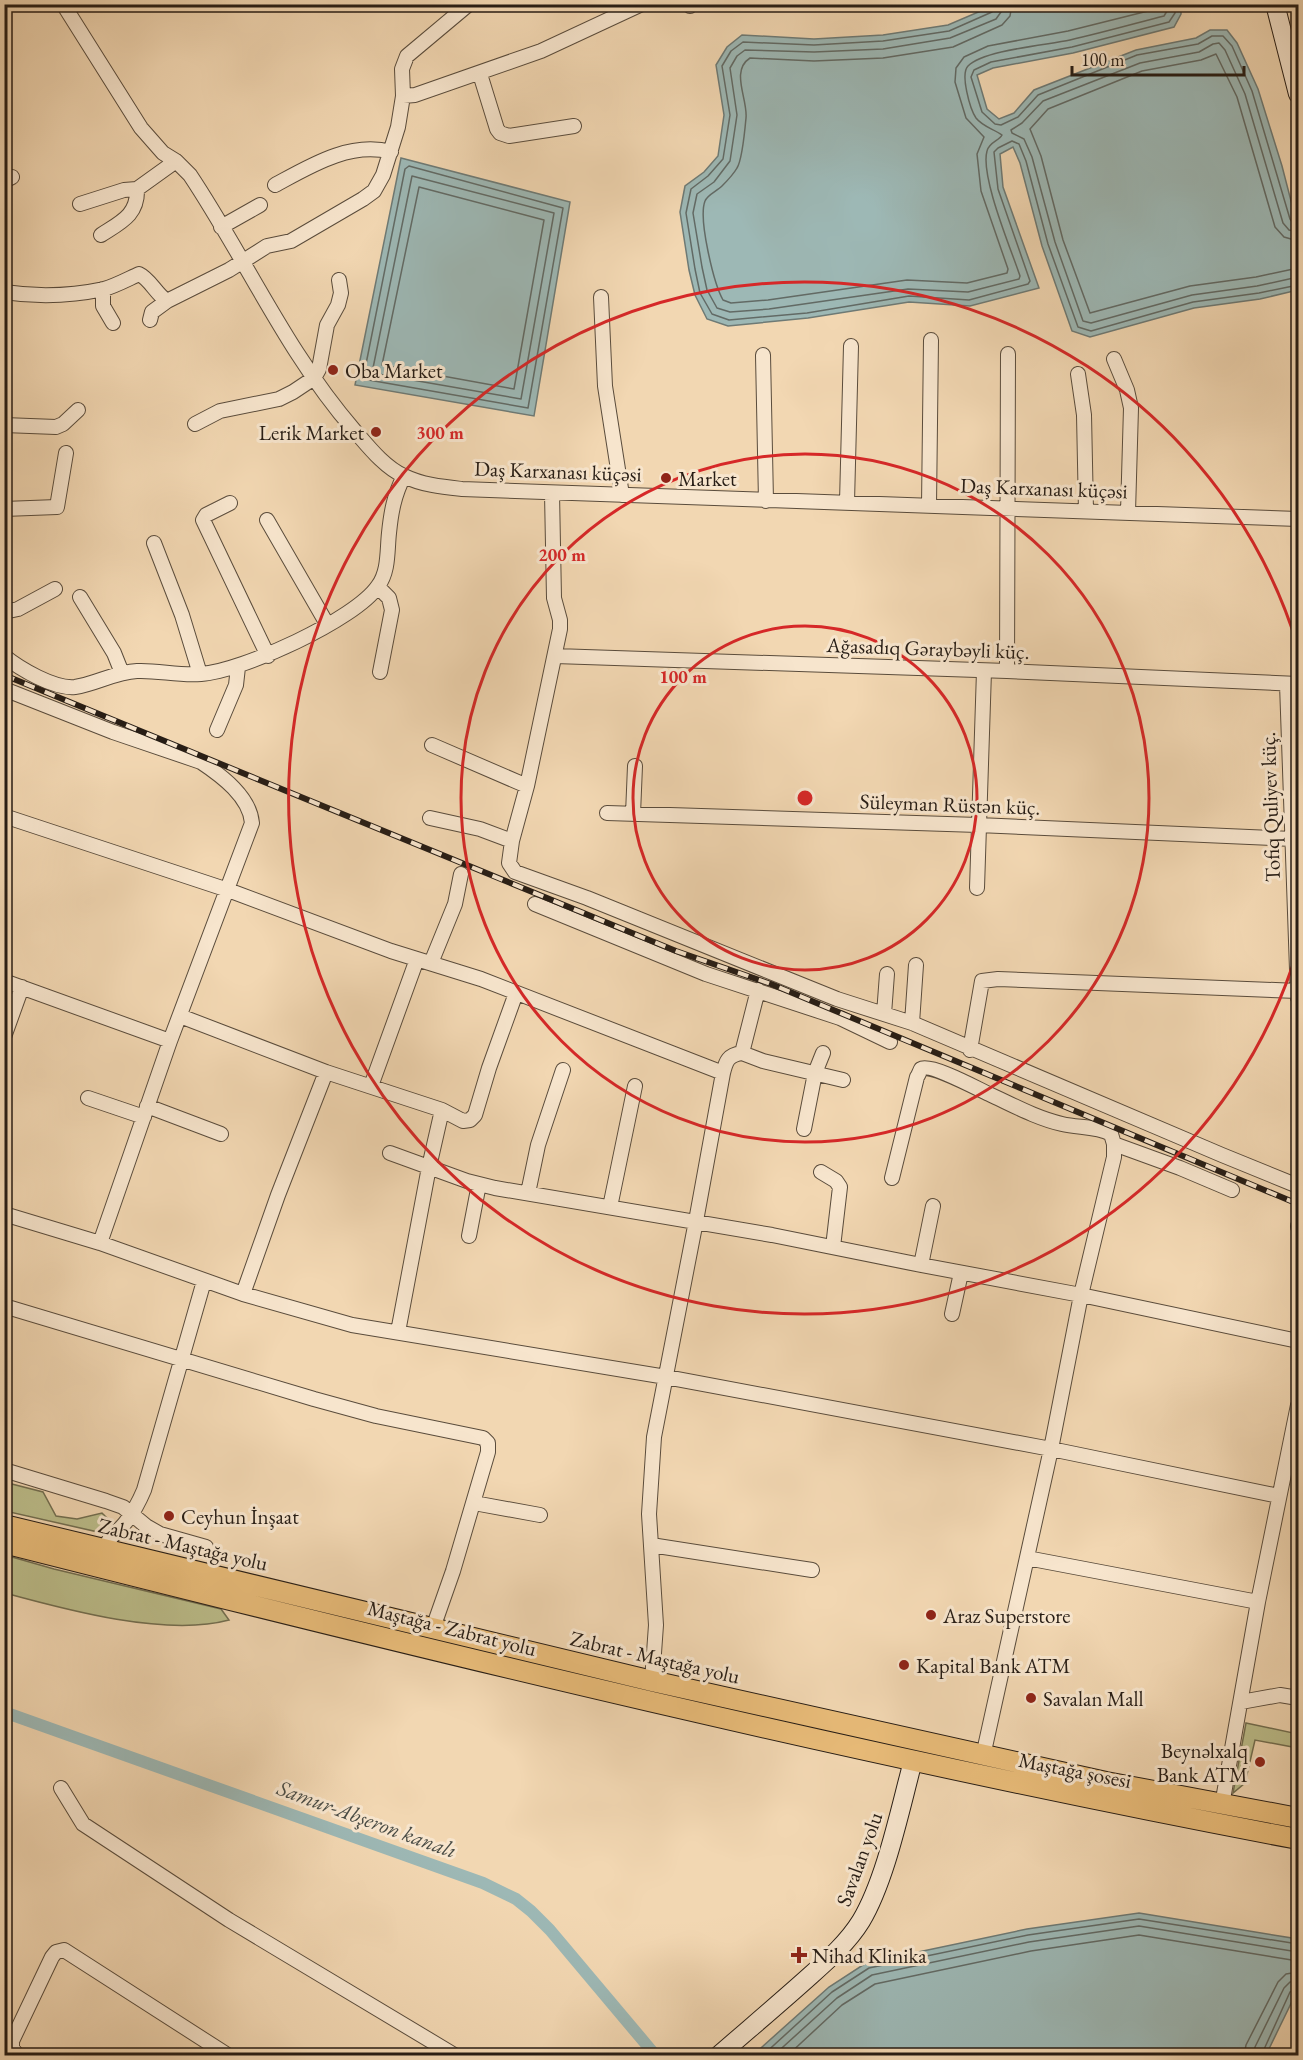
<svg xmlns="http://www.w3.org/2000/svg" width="1303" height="2060" viewBox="0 0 1303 2060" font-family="'EB Garamond',serif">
	<rect width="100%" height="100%" fill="#f2d7b2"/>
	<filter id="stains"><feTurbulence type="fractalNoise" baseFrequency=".00333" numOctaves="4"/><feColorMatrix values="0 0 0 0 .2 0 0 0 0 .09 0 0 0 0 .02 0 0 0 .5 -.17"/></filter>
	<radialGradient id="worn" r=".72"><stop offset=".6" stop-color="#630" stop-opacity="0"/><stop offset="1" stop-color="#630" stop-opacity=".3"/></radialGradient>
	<path fill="#bcbe8b" stroke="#726e50" stroke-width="1.5" d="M4,1482l39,10 13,24 21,3 25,-6 9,9 -4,12 -102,-23z
		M5,1555l49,14 167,40 8,11c-63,17 -162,-10 -224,-27z
		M1246,1723l52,11v14l-43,-8 -10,43 -12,10z"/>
	<path fill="#9db8b5" stroke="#6e7a75" stroke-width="1.5" d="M1001,5h180v9l-7,13 -101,26 -80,15 -16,7 10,34 12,10 15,-6 20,-23 102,-40 60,-12 14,-8h17l10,13 21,46 24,77 16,62v62l-38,9 -66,9 -104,29 -18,-6 -30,-85 -22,-83 -7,-16 -13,7 3,33 36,101 -69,18 -61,-4 -101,16 -80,8 -21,-7 -12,-24 -6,-25 -9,-58 5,-26 19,-14 14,-16 6,-41 -8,-50 11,-18 15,-12 72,4 69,-4 65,-10 42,-18z
		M401,158l169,44 -36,214 -179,-31z
		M1139,1913l159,26v50l-32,66h-513l76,-68 37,-24 161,-34z"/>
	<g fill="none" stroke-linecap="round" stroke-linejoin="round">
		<path stroke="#626a65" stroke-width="1.5" d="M995,4l-3,8 -43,19 -66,10 -69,4 -71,-3 -12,9 -9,15 8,49 -7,44 -15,17 -17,13 -5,24 9,56 5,24 12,21 17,6 78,-7 102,-17 60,4 59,-16 2,-3 -32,-92 -4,-37 4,-4 14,-7 7,3 7,17 22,83 30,83 13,4 102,-29 66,-9 39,-8
			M1003,4l-2,8 -5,7 -46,19 -67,11 -69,3 -69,-2 -8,6 -7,12 7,47 -7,46 -16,21 -17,12 -4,19 9,54 5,23 10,18 13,4 39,-3 139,-20 60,3 51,-13 1,-3c-9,-27 -40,-100 -33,-125 2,-9 12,-10 15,-16 -8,-6 -19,-8 -26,-17 -6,-9 -16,-44 -8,-52 16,-16 79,-21 102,-26 31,-7 63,-16 94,-24l3,-5 1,-7
			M1012,4l-2,12 -8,9 -49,22 -70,11 -69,3 -64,-3c-20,13 -2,41 -4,60 -1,11 -4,42 -9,50 -4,7 -10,13 -15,18 -5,5 -15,9 -17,15 -7,18 9,83 18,99l8,3 37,-3 139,-20 60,3 40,-10 1,-4 -27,-78 -4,-37 7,-17 -18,-19 -11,-36 1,-14 8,-11 24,-11 80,-15 88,-22 3,-5
			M1175,4v9l-6,9 -97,25 -81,15 -17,8 -3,7 11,35 13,12 6,1 17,-8 20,-22 99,-40 61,-11 14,-8h11l9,10 20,45 38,128 3,4 5,1
			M409,166l154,42 -35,200 -165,-29 42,-210z
			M412,176l142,37 -33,186 -149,-26z
			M419,187l125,33 -30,169 -132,-24z
			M1298,232l-9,-2 -6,-7 -38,-129 -20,-44 -6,-7 -6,1 -14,8 -59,11 -97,38 -21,22 -11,7 1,3 12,6 8,18 23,85 28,79 8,2 101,-28 65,-9 41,-9
			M1298,241l-14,-4 -9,-10 -38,-130 -21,-43 -15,6 -59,11 -94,38 -18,20 11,27 22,84 27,73 100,-27 66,-9 42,-9
			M762,2056l70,-64 37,-24 159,-33 111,-16 159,25
			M773,2056l64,-58 35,-23 157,-33 110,-16 159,26
			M787,2056l55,-51 33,-21 156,-33 108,-16 159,26
			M1244,2056l2,-11 32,-63 8,-8 12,-2
			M1253,2056l2,-9 29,-59 6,-6 8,-1
			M1261,2056l29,-64 8,-4"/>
		<path stroke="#9db8b5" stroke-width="12" d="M4,1712l479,171 33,16 15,12 19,19 106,126"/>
		<g stroke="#5a4c3c" stroke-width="16">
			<path id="street" d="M63,4l78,124 22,25 13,8 14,14c56,84 97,178 164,255 14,16 30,37 50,46 18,9 39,11 58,13l836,30
				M690,4v2
				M480,74l17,55 3,4 9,3 65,-10
				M403,96l12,-1 126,-44 101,-47
				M4,181l8,-4
				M275,185c35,-19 75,-44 116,-33
				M80,204l44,-14 13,-1 39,-28
				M221,227l39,-22
				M101,235c20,-13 37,-20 36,-46
				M103,289v17l10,17
				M4,292c33,5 67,4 100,-3 11,-3 24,-10 35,-15 11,5 17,20 28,27l62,-31 38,-24 24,-5 72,-42 11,-8 9,-16 15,-48 5,-31 -1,-27 5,-13 62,-52
				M601,297l4,89 17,109
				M150,320l2,-8 15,-11
				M763,355l3,146
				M1114,359l13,31 4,18 -3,104
				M1078,374l6,41 2,96
				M195,424l25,-13 59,-12 14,-7 21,-14 5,-9 8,-44 11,-20 3,-12 -2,-13
				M4,425l52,2 7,-3 15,-14
				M847,502l4,-156
				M230,503l-24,12 -3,5 65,136
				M929,505l2,-165
				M4,509l53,-2 9,-54
				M267,520l60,104
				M154,543l28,72 18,59
				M378,587l11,11 3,12 -12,62
				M80,597l34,56 8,20
				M4,612l14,-3 37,-20
				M4,656c16,13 50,33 71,31 21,-3 40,-15 62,-16 21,-1 42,5 64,3 41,-3 154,-54 177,-88 11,-15 9,-35 11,-53 2,-20 5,-38 15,-57
				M555,656l452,15 291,13
				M1007,671l1,-317
				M1287,684l11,314
				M4,689l109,43 88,30c21,14 49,35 51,61l-82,218 -70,202
				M217,730l19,-45 2,-18
				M432,745l95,41
				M607,813l371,12 314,14
				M633,814l2,-48
				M4,816l224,74 163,61 90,28 242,94
				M430,818l50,11 32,12 -3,22 6,9 72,26 250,101 75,24 310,132 76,31
				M512,841l15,-55 33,-157v-9l-6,-22 -2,-105
				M977,888l7,-217
				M535,904l171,70 134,44 50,24
				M431,963l24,-59 6,-30
				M4,981l166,60
				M884,1014l3,-40
				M180,1016l146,56 116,38 21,11 7,-1 5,-5 14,-47 27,-75
				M912,1023l4,-58
				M4,1037l18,-50
				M970,1050l12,-69 16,-2 300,12
				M742,1053l21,8 80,19
				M371,1086l46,-127
				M88,1098l56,19
				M147,1106l74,28
				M804,1129l11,-56 8,-20
				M1114,1144l66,24 52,22
				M390,1153l77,28 28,7 277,47 149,30 160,30 217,46
				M821,1172l15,9 4,6 -7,60
				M892,1178l25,-101c1,-1 3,-6 4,-8 9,-6 57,20 68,25 24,11 47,24 73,30 16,4 35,2 49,10l3,10v13l-33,138 -30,154 -68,307
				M528,1193l10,-48 25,-75
				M610,1207l25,-121
				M4,1214l96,29 143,51 109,31 314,52 385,72 228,47
				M1298,1226v1
				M469,1236l10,-52
				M921,1265l12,-59
				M243,1294l35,-99 48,-123
				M4,1306l310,93 62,17 107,22 5,5v9l-35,119 -20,57
				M952,1314l9,-41
				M398,1332l31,-165 13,-57
				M4,1470l102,31 17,6 23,19 14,8 46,13
				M474,1503l66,12
				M651,1545l161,25
				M104,1550c4,-13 13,-17 21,-27 8,-10 14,-21 19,-33l60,-209
				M1027,1558l231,44
				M652,1681l4,-56 -7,-111 5,-77 42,-216 27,-148c3,-12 5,-18 19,-20l16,-63
				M1241,1702l39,-7 18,3
				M61,1788l22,36 146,96 227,136
				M1222,1805l36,-203 40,-197
				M18,2056l-6,-8v-7l40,-84 4,-5 8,-2 165,106"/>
		</g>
		<g stroke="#271d15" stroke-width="20">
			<path id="secondary" d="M1275,4l23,90
				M718,2056c31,-27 63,-54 93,-81 18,-16 37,-33 50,-54 25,-42 39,-112 52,-160"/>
		</g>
		<g stroke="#271d15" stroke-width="22">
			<path id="primary" d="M4,1525l648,156 454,101 192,36
				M4,1543c429,109 860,214 1294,296"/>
		</g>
		<use href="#street" stroke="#f7e5cd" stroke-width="14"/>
		<use href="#secondary" stroke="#f7e5cd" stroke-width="18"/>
		<use href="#primary" stroke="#e9bc79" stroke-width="20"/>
		<g stroke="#271d15" stroke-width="6">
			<path id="rail" d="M4,675l672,276 95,33 527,220"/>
		</g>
		<use href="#rail" stroke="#f7e5cd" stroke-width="4" stroke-dasharray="11" stroke-linecap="butt"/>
	</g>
	<g fill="none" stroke="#d62828" stroke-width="3">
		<circle cx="805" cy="798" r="172"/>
		<circle cx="805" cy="798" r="344"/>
		<path d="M1298 949A516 516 0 1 1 1298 647"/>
	</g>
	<g fill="#8f2418" stroke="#f7e5cd" stroke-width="2">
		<circle cx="333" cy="370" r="6"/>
		<circle cx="376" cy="432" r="6"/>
		<circle cx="666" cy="478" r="6"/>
		<circle cx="169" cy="1516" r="6"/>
		<circle cx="931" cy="1615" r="6"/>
		<circle cx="904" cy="1665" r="6"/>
		<circle cx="1031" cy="1698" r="6"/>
		<circle cx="1260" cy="1762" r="6"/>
		<path d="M796 1946h6v6h6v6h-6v6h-6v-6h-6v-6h6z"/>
	</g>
	<g text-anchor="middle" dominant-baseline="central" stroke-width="6" stroke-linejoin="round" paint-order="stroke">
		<g font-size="21" fill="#271d15" stroke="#f7e5cd" text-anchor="start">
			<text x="345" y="370">Oba Market</text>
			<text x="364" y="432" text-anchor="end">Lerik Market</text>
			<text x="678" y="478">Market</text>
			<text x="181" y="1516">Ceyhun İnşaat</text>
			<text x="943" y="1615">Araz Superstore</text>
			<text x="916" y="1665">Kapital Bank ATM</text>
			<text x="1043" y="1698">Savalan Mall</text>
			<text x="1248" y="1750" text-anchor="end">Beynəlxalq<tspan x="1248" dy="24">Bank ATM</tspan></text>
			<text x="812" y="1955">Nihad Klinika</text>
		</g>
		<g font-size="21" fill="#271d15" stroke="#f7e5cd">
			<text transform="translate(558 471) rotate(2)">Daş Karxanası küçəsi</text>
			<text transform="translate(1044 488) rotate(2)">Daş Karxanası küçəsi</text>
			<text transform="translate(928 648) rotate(2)">Ağasadıq Gəraybəyli küç.</text>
			<text transform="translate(950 804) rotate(2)">Süleyman Rüstən küç.</text>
			<text transform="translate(1270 807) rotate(-92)">Tofiq Quliyev küç.</text>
			<text transform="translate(183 1544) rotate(13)">Zabrat - Maştağa yolu</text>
			<text transform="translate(452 1628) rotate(14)">Maştağa - Zabrat yolu</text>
			<text transform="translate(655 1657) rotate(13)">Zabrat - Maştağa yolu</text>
			<text transform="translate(1075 1770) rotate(11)">Maştağa şosesi</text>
			<text transform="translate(859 1859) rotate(-70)">Savalan yolu</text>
		</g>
		<g font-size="22" font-style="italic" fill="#4a4c45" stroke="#f7e5cd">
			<text transform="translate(367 1819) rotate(20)">Samur-Abşeron kanalı</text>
		</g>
	</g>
	<circle cx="805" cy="798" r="9" fill="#d62828" stroke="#f7e5cd" stroke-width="3"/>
	<g font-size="18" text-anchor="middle" font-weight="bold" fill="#d62828" stroke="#f7e5cd" stroke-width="6" stroke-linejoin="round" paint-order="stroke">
		<text x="440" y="439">300 m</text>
		<text x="562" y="561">200 m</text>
		<text x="683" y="683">100 m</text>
	</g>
	<rect width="1303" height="2060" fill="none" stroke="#f2d7b2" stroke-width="24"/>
	<rect x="6" y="6" width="1291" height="2048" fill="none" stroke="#271d15" stroke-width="3"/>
	<rect x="12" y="12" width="1279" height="2036" fill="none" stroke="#271d15" stroke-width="1.5"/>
	<path d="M1072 66v9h172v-9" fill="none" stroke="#271d15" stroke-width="3"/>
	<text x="1081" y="66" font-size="18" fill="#271d15" stroke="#f7e5cd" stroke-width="4.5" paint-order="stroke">100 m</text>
	<rect width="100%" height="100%" filter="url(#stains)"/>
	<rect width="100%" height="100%" fill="url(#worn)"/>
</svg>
